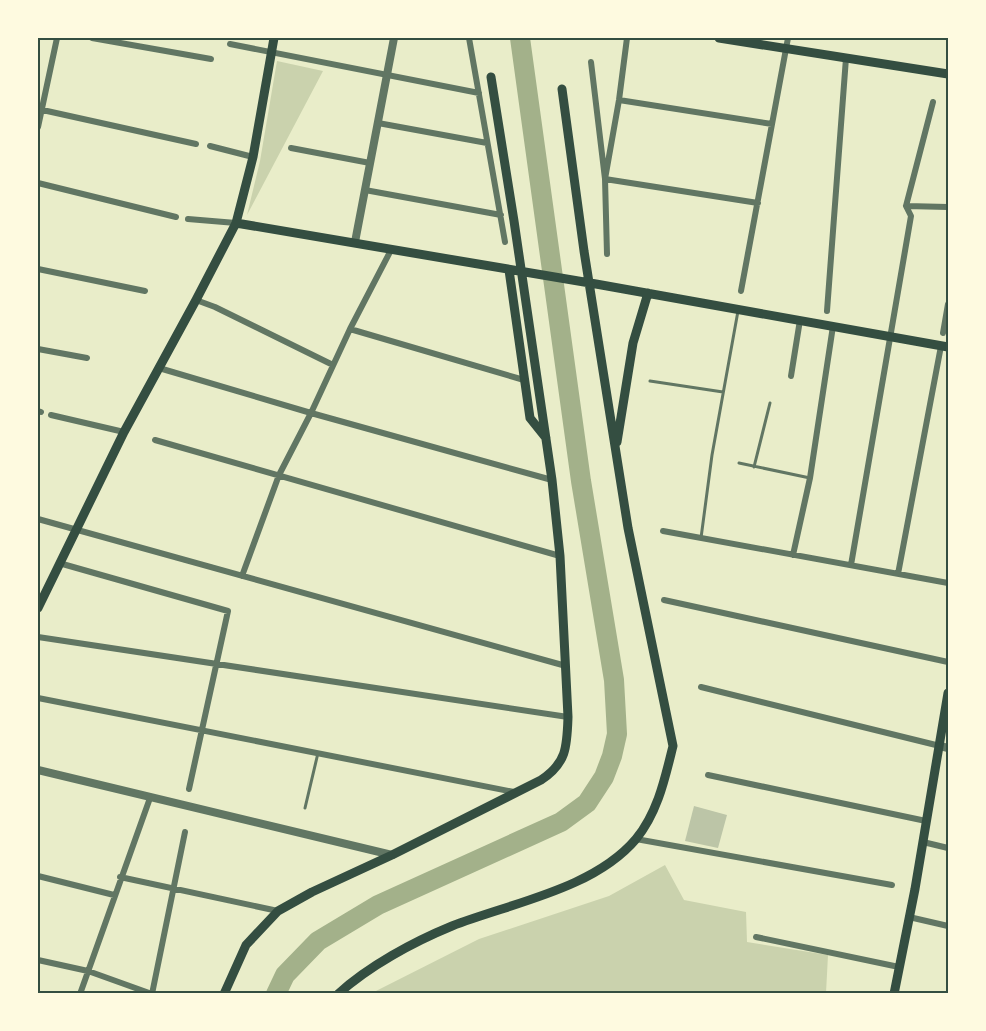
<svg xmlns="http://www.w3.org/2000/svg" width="986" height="1031" viewBox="0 0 986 1031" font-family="Mulish,sans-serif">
	<rect width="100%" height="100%" fill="#e9edc9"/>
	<path fill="#cad2ad" d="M277,61l46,10 -76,144 13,-54z
		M665,865l19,35 62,12 1,30 81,13 -2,38 -456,1 109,-55 130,-43z"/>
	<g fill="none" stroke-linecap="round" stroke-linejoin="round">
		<path stroke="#a3b18a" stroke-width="20" d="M276,994l9,-19 33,-34 60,-36 183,-83 26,-19 17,-26 8,-21 5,-22 -3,-54 -33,-199 -61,-443"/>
	</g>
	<path fill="#bcc5a7" d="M694,806l33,9 -9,33 -33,-7z"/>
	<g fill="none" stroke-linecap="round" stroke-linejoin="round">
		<path stroke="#617663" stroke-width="3" d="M650,381l73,11
			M739,463l71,15
			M754,467l16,-64
			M701,538l11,-83 26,-144
			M305,808l13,-55"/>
		<path stroke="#617663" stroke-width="6" d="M92,38l119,21
			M469,38l36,204
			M627,38l-8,62 -14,79 153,24
			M230,44l249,49
			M591,62l14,117 2,75
			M619,100l153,24
			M933,102l-27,104 42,1
			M38,109l158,35
			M378,123l109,20
			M38,127l19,-89
			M210,146l43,11
			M291,148l79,15
			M38,183l138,34
			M365,190l136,25
			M188,219l48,4
			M38,269l107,22
			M741,291l47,-253
			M196,300l19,7 118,58
			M827,311l19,-253
			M350,329l174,51
			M943,333l5,-29
			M38,349l49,9
			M159,368l152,45 241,67
			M791,376l9,-56
			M38,411l3,1
			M51,415l73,17
			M155,440l405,116
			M38,519l528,147
			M663,531l285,52
			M793,555l17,-77 23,-152
			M59,563l169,48 -39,178
			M851,565l60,-349 -5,-10
			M898,574l43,-228
			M242,576l37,-101 32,-62 39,-84 41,-79
			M664,600l284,62
			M38,637l530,80
			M701,687l239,59
			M38,698l476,94
			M708,775l218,46
			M636,839l256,46
			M923,842l25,6
			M38,876l76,19
			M120,877l158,34
			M909,917l39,9
			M756,937l143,30
			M38,960l50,11 64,23
			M80,994l70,-196
			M152,994l33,-162"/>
		<path stroke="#617663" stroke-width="8" d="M355,242l39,-204
			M940,746l8,2
			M38,770l354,85"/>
		<path stroke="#344e41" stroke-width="9" d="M719,38l229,36
			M236,223l360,61 352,63
			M509,270l21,148 16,20
			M617,442l16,-99 15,-50
			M38,608l86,-176 72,-132 40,-77 17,-66 21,-119
			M224,994l22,-49 32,-34 34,-19 80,-37 149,-75c26,-17 26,-34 27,-63l-8,-161 -8,-76 -38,-259 -23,-144
			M338,994c31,-28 75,-52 114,-68 59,-23 142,-37 184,-87 22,-27 29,-61 37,-93l-45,-218 -44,-277 -22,-162
			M894,994l21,-105 33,-196"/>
	</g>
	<rect width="986" height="1031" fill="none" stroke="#fefae0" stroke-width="78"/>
	<rect x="39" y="39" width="908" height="953" fill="none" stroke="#344e41" stroke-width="2"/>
</svg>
